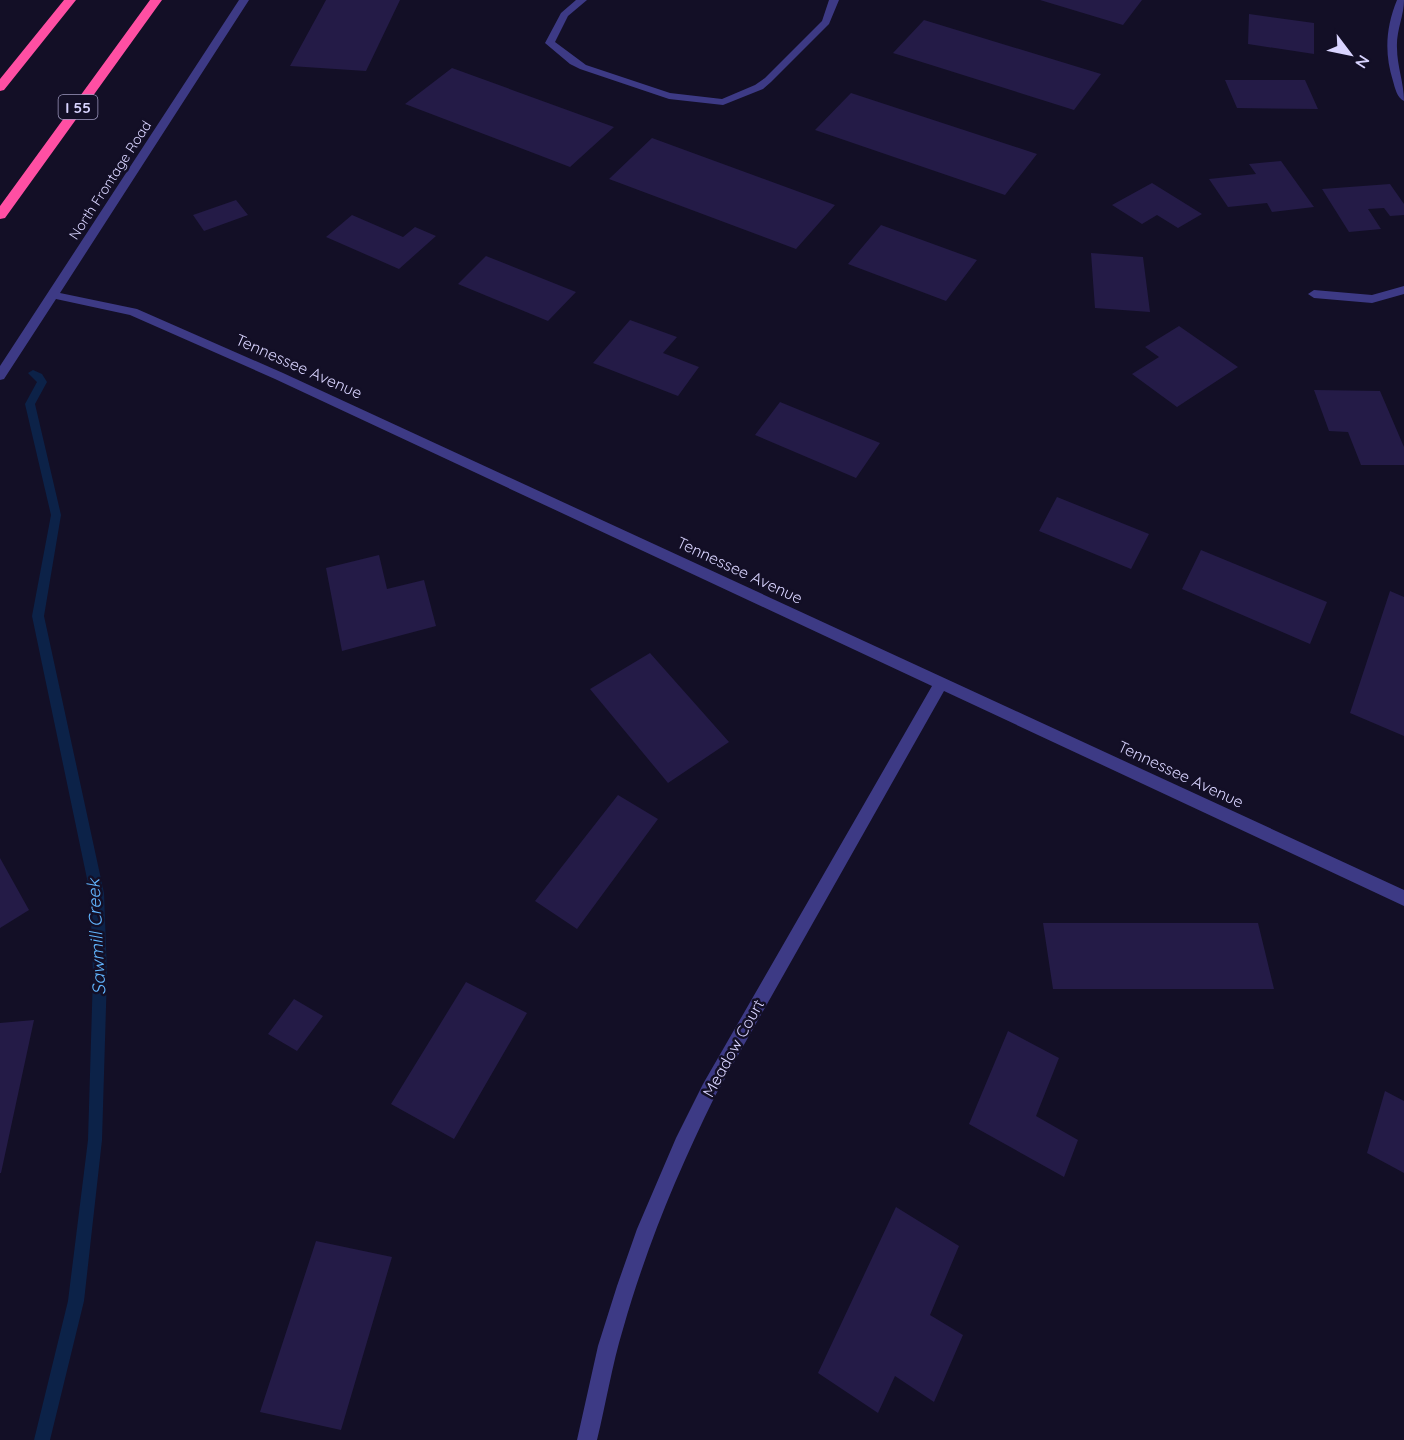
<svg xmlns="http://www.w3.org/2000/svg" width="1404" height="1440" viewBox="0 0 1404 1440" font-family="Quicksand,sans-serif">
	<rect width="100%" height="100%" fill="#130f26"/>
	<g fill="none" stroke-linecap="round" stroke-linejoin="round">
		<path fill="#0c2248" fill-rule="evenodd" d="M33,370l9,4 5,8 -12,22 26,111 -17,101 60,277 3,81 -5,166 -18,161 -34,139h-16l34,-139 20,-161 5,-166 -3,-81 -58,-277 19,-101 -26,-111 12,-22 -9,-9z"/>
	</g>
	<path fill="#241b47" d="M326,0h74l-34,71 -76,-5z
		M1040,0h102l-19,25z
		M1249,14l65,9v31l-66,-10z
		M924,20l177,54 -27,36 -181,-57z
		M452,68l162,59 -44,40 -165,-63z
		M1225,80h80l13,29 -81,-1z
		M851,93l186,61 -32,41 -190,-65z
		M652,138l183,67 -39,44 -187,-70z
		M1281,161l33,46 -42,5 -5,-9 -39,4 -19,-28 47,-5 -7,-10z
		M1152,183l50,31 -24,14 -21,-13 -15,9 -30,-19z
		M1390,184l14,20v11l-14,1 -6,-8 -16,1 13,20 -32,3 -27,-43z
		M236,200l12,15 -44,16 -11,-16z
		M352,215l51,22 12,-10 21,9 -37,33 -73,-32z
		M881,225l96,35 -31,41 -98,-37z
		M1091,253l52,4 7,55 -55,-4z
		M486,256l90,36 -28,29 -90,-37z
		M630,320l47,17 -14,16 36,14 -21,29 -85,-33z
		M1179,326l59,41 -61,40 -45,-33 27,-17 -14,-10z
		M1314,390l66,1 24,56v18h-43l-13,-33 -19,-1z
		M780,402l100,41 -24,35 -101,-43z
		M1057,497l92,37 -18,35 -92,-38z
		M1201,550l126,52 -17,42 -128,-55z
		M379,555l8,34 37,-9 12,46 -94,25 -16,-83z
		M1390,591l14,6v139l-54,-23z
		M650,653l79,89 -61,41 -78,-94z
		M618,795l40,24 -81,110 -42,-28z
		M0,858l29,52 -29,18z
		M1043,923h215l16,66h-221z
		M466,982l61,31 -73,126 -63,-35z
		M294,999l29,17 -26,35 -29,-17z
		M34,1020l-33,153h-1v-150z
		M1008,1031l51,27 -23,58 42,24 -14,37 -95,-53z
		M1385,1091l19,10v72l-37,-20z
		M896,1207l63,39 -29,69 33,20 -29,67 -39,-26 -17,37 -60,-40z
		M316,1241l76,16 -51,173 -81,-18z"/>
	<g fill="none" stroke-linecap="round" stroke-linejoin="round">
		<path fill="#3d3a85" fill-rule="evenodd" d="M239,0h10l-189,293 77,16 146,64 1121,517v16l-460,-215 -229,405c-37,75 -69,152 -92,233 -11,36 -17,74 -26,111h-20l21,-94 19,-60 20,-57 39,-91 27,-54 229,-398 -657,-307 -145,-64 -74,-16 -52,80 -4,1v-14z
			M576,0h11l-19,16 -13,26 31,23 84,28 52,6 33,-14 10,-7 57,-57 7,-21h10l-10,24 -58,58 -8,7 -40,16 -54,-6 -89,-30 -10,-5 -25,-21 16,-30z
			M1397,0h7c0,16 -8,31 -7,48 0,18 7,35 7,53 -7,-3 -9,-13 -11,-20 -9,-28 -7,-54 4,-81z
			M1404,286v8l-32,9 -58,-5 -6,-4 6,-4 58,5z"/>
		<path fill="#ff4fa3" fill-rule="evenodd" d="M64,0h12l-72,90 -4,1v-12z
			M150,0h12l-157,218 -5,1v-13z"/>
	</g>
	<g text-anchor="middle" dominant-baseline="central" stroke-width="5" stroke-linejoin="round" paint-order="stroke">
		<g font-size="14" fill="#d9d4ff" stroke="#130f26">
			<text transform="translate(110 180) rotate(-57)">North Frontage Road</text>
		</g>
		<rect fill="#130f26" stroke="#9e99be" stroke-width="1.5" x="58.5" y="95" width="39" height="24" rx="4.5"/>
		<g font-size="15" font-weight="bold" fill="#d9d4ff">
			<text x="78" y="107">I 55</text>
		</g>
		<g font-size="16" fill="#d9d4ff" stroke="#130f26">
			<text transform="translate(299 366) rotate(24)">Tennessee Avenue</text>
			<text transform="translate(740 570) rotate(25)">Tennessee Avenue</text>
			<text transform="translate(1181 774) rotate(25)">Tennessee Avenue</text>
			<text transform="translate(733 1048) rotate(-61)">Meadow Court</text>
		</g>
		<g font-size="18" font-style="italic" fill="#62b6ff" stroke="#130f26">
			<text transform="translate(96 937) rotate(-93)">Sawmill Creek</text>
		</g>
	</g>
	<g transform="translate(1350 54) rotate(122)" stroke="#130f26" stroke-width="4.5" paint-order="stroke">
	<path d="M0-4.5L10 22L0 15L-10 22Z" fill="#d9d4ff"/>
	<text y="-9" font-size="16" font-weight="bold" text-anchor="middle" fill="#d9d4ff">N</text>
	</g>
</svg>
